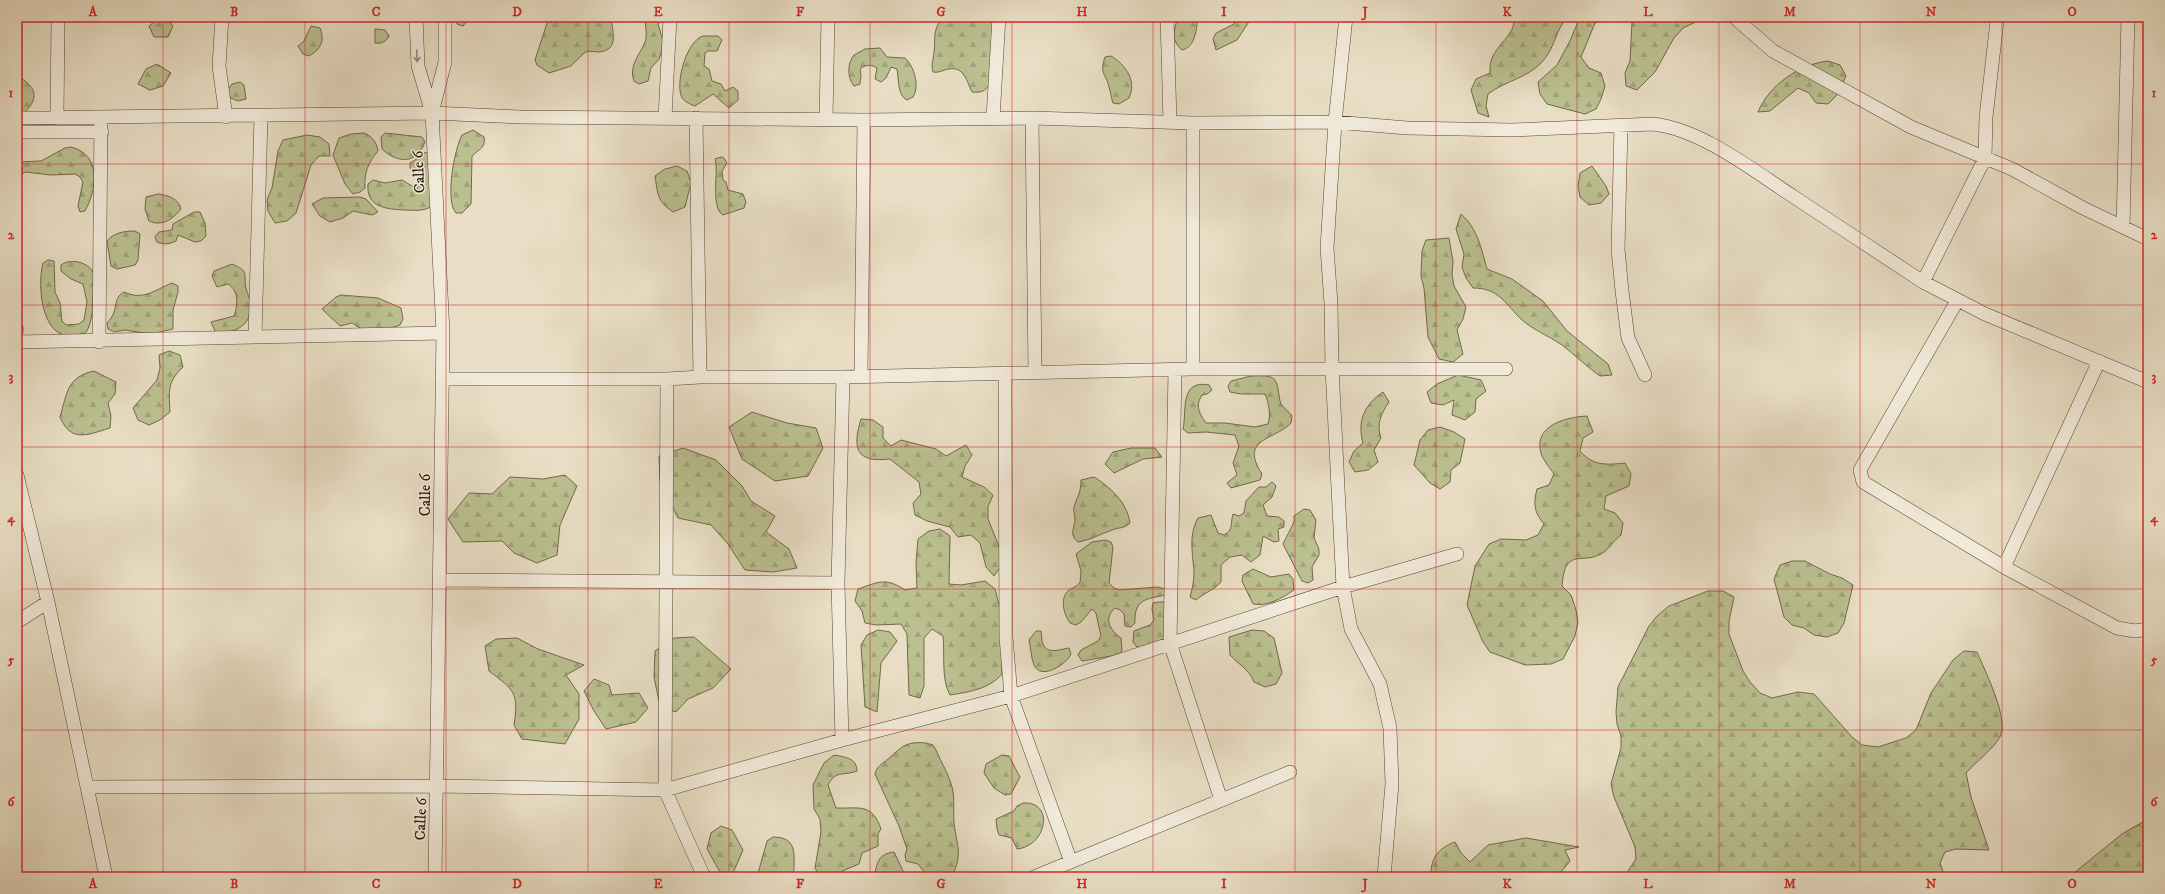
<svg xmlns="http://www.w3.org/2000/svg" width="2165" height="894" viewBox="0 0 2165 894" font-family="'IM FELL DW Pica',serif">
	<defs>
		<pattern id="forest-firs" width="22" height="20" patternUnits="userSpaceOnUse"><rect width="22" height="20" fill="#bbc091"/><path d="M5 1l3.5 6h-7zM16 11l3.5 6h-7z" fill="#a1a47b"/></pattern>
	</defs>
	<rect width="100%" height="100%" fill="#e9dec5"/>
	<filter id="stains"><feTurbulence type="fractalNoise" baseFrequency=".005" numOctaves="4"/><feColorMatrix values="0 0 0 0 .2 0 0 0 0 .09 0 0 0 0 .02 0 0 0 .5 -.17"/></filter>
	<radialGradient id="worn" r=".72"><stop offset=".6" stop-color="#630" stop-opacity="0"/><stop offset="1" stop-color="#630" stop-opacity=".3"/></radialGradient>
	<path fill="url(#forest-firs)" stroke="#72684a" d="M454,17h16l-7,9 -6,-2z
		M549,17h62c1,14 9,33 -12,35 -6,0 -10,-2 -15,1l-13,13 -22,7 -12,-8 -2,-5z
		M645,17h21l-8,7 5,17 -1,9 -3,9 -8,9 -3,13 -9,3 -5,-3c-6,-17 8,-28 12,-42 1,-6 -1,-15 -1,-22z
		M947,17h47l-4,65c-3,9 -9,11 -18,10 -5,-10 -8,-26 -23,-23 -7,1 -9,4 -16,3 -2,-7 0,-12 1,-19 2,-15 -2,-20 7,-34z
		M1179,17h19c-2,12 -2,30 -16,33 -11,-9 -9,-21 -3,-33z
		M1236,17h16l-15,23 -21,10 -3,-11 3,-6 18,-9z
		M1514,17h53c-12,14 -12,32 -26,46 -14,15 -36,18 -53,31l-2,12 3,11 -11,-4 -7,-23 5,-11 14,-6c0,-4 0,-9 1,-12 5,-17 25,-26 23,-44z
		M1580,17h38l1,2h-12l-12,4 -14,34 8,11 12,5 4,13 -4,13 -5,10 -11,5 -38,-10 -7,-10 -2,-12 19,-17 13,-24z
		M1636,17h70l-23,11 -9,10 -19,34 -18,18 -11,-4 -1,-13 5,-12 2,-39z
		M159,18h8l6,8 -5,11h-14l-5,-11z
		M311,26l9,2c5,13 1,21 -11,28l-6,-2 -5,-8 6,-5z
		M375,29l10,1 4,6c-3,6 -8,8 -14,7z
		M703,36h15l4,4 -5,11h-9l-3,2 -1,13 5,3 3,12 9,3 4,7 8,-4 5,4v9l-9,8 -16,-14 -18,12c-5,-2 -13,-5 -14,-11 -5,-15 6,-54 22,-59z
		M880,48l7,9 18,1c9,8 15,28 8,39l-6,3c-10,-5 -8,-21 -10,-31l-6,-2 -5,11 -5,4 -6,-3 2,-11c-5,-4 -13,-3 -17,1l1,6 -1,9 -6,2c-7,-9 -7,-22 0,-31l11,-6z
		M1111,56c15,9 26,25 18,42l-10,6 -6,-1c-2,-5 -2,-10 -4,-16 -3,-14 -10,-12 -4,-30z
		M1828,61l12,4 6,11 -9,19 -9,9 -12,-1 -7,-10 -11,-5 -28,23 -12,1c11,-27 42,-48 70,-51z
		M157,64l14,9 -8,13 -13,4 -12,-6 8,-15z
		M21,78c15,10 18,20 4,34l-8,-2v-27z
		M240,82l4,3 2,14 -8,2 -9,-4 -1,-8 4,-5z
		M473,130l11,7c2,11 -5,12 -12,19l-1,48 -9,9h-6c-11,-12 -2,-63 6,-78z
		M364,133c8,3 13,10 14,18 -10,12 -14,21 -13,37l-5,4 -7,2 -8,-10 -12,-29 6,-17 12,-4z
		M385,133l37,4 3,5c-8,22 -27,22 -43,7l-1,-12z
		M307,135l13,2 9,7 1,12h-11l-8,9 -15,48 -9,8 -12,2 -7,-12 -1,-11 5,-12 6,-37 5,-11z
		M71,147c31,8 26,42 14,64l-5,1 -2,-6 5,-24 -3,-5 -5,-3 -25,1 -24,-3 -5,2 -4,-3v-9l24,-1 24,-13z
		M430,152l2,54c-9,6 -17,4 -27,4 -18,-1 -39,-2 -37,-26l5,-4 12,3 17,-3 15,9 3,-6 -5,-11 -5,-4v-5l10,-6 4,-4z
		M721,157l3,1 3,5 -5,8 1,9 3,2 2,8 15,4 3,8 -2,6 -21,7c-13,-8 -4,-44 -8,-56z
		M677,166l10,5 4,12 -6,24 -12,5c-16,-11 -15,-17 -18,-36l10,-7z
		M1592,166l14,20 3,8 -8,9 -12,2 -9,-8 -2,-11 2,-13z
		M158,194c10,1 21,5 23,15 -8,10 -19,18 -32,12l-4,-12 1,-12z
		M360,197l6,2 12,13 -6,3 -19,-4 -10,7 -13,4 -10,-6 -8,-12 11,-6z
		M194,212h6l5,11 1,13 -5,5 -6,1 -17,-7 -2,6c-7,3 -11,4 -19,1l-2,-5 4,-5 13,-2 1,-6z
		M1461,214c17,15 20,34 26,55l25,10 31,22 24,30 41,33 4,11 -12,1c-13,-9 -25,-21 -38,-31 -13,-9 -31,-16 -42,-27 -16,-16 -22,-30 -47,-30l-7,-10 -4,-11 2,-13 -8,-25z
		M135,231l5,3 -2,26 -3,5 -18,4 -6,-3 -4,-25c6,-8 17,-10 28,-10z
		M1449,238l4,24 -1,12 2,12 12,21 -3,12 -6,11 6,24 -10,8 -14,-3 -11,-22 -4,-49 -3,-12 1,-25 4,-11z
		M48,260l6,1 1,31 5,11 2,18 4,4 13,-1 5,-4 3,-18 -4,-18 -12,-5 -10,-8v-6c11,-8 31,-2 34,12 -3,16 0,39 -8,54 -3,4 -8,5 -13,5 -33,4 -37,-51 -31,-73z
		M232,264c18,8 11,8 14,24 1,5 4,10 4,15 3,23 -15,30 -34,30l-5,-11 23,-6c4,-11 5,-25 -6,-32l-11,3 -5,-11 2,-5z
		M172,283l6,3v6l-5,18v19l-23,5 -25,-4 -11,2 -6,-3 -1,-6c3,-3 6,-7 7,-11 3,-9 1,-15 10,-20 20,9 30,-2 48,-9z
		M341,295l37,3 23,10 2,11 -3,6 -6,2 -31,3 -11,-7 -12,3 -18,-17 14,-12z
		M17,321h3l3,6v6l-6,1z
		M169,351l11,4 3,12c-16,15 -14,24 -13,45l-10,8 -11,5 -11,-5 -5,-12 24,-28 3,-12 -1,-13z
		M94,371l22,11 -1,12 -7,9 3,13 -1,12c-23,7 -39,15 -50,-11 7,-24 7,-40 34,-46z
		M1458,375l23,5 5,11 -10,8 -1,13 -10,8 -13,-5 2,-15 -11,5 -12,-2 -4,-11 10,-8z
		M1251,376c27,-1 25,1 29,25 1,6 9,10 12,15l-1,7c-18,18 -52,15 -29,51l-2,6 -29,8 -4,-5 10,-8 -4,-12 6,-17 -4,-11 -29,-3 -18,1 -5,-4c4,-17 -4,-50 26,-44l3,5 -5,4 -5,1c-7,11 -3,18 4,28h19l30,4 13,-3c3,-9 1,-21 -3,-30h-24l-11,-2 -2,-6 3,-5z
		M1383,392l6,10c-8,12 -13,22 -8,36l-7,12 4,12 -10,8 -13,2 -6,-10 5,-11 9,-8c-6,-22 1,-38 20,-51z
		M752,412l35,11 29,5 7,20 -15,28 -33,5 -33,-22 -13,-32z
		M1587,416l6,16 -10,6 -3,13c13,15 26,14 45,12l6,11 -2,12 -23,10 -2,13 11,4 8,10 -2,12c-8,6 -11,13 -17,17 -20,15 -39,-8 -42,34l9,9 5,15 2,12 -3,14 -12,23 -12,5 -26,1 -35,-13 -7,-10 -16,-37 8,-39 14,-22 12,-5 25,1 12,-5 6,-11c-10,-12 -11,-20 -7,-35l12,-4 5,-11c-4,-6 -11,-14 -13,-21 -8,-28 26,-36 46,-37z
		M861,419l12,1 10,7v11l8,8 10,-6 35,9 10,7 20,-11 6,10 -7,11 -3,11 22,10 9,8 -5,12v12l14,35 -1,12 -7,10 -8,-9 -6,-24 -9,-8 -13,2 -8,-10 -23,-6 -12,-6 -2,-12 8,-9 -2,-12 -29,-23c-34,4 -38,-10 -29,-40z
		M1440,427l14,5 11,7 -5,24 -9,7 -1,12 -10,7 -10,-6 -16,-18 6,-25 8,-10z
		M683,448l33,12 26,26 9,15 24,15 -9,16 23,17 8,19 -24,4 -28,-2 -17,-26 -17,-19 -33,-7 -18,-37 -1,-25z
		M1131,448h24l7,9 -19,2 -29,14 -9,-9 8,-12z
		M565,475l12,11 -17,39 -3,30 -20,8 -23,-10 -12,-12 -39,1 -15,-23 21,-26 23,1 18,-17 33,2z
		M1094,477c16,10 33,25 36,46 -6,6 -11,4 -18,7 -12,4 -21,10 -34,12 -9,-8 -4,-12 -3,-22 0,-4 -2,-9 -1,-13 3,-11 7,-13 7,-27z
		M1272,482l4,4 -4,11 -9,8 4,11 12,1 5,4v6l-6,2 1,12 -5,1 -11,-6 -3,19 -9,7 -9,-7 -12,2 -9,8v17c-7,8 -17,11 -25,18l-6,-3c2,-7 4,-16 4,-24 -1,-19 -6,-37 4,-55l13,-3 7,18 6,2c10,-5 6,-11 9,-21l6,2 5,-3 2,-12 13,-14h7z
		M1304,509l6,1 6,10 -2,18 5,11v6l-7,12 1,13 -5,3 -6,-2 -19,-37 11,-22v-6z
		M940,529l10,7 -1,48 12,1 24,-4 10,8 6,24 1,61c-13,15 -33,18 -52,21 -9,-16 -5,-40 -7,-59l-11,-7 -8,9v48l-4,12 -11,-3 -2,-61 -6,-10 -25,1 -11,-2 -3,-12 -7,-10 3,-12c20,-7 28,-12 47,1l12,-2 -1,-25 2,-24 11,-8z
		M1105,540l6,2 2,5 -4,36 5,5 5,2 39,-3 11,3 -3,5c-20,4 -32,4 -31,28l-4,4 -6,-1 -1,-12 -4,-4 -5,-2c-12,11 -5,22 6,30l1,13 -5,4 -35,6 -4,-6 3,-5 17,-9 3,-5 -5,-23 -4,-4 -11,13 -5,3 -6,-2c-6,-8 -11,-25 -1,-33 4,-2 8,-4 11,-7l1,-12 -5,-17 16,-12z
		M1792,561h13l25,13 12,4 11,7 -9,38 -6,10 -11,4 -13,-2 -10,-7 -12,-3 -8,-8 -10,-38 6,-14z
		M1253,569l18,8 18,-3 4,5 1,11c-12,8 -27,17 -41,14l-11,-23 1,-6z
		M1708,591h15l11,6 -5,24v13l14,37 7,11 10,11 12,5 26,-6 16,2 38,43 10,8 16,2 28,-9 10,-8 15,-37 22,-33 11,-9 13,1c7,17 33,68 23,85 -7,12 -24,25 -34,36l5,24 18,53 -33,-1 -11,3 -5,11 5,14h-321l12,-18 -1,-12 -21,-50 -3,-13 10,-36v-12l-4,-12 -1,-12 2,-25 31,-61 8,-10 12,-10z
		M1159,602h6l2,37 -24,9 -6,-1 -4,-5 1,-11 16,-6 4,-5 -2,-11 1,-6z
		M878,630l12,2 7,9 -16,22 -4,49 -12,-5 -4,-62 6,-10z
		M1252,630l12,1 10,7 8,35 -6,11 -11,3 -11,-5c-6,-14 -14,-16 -24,-27l-1,-18z
		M1036,631h5c1,4 0,10 2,13 4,11 18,5 26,4l2,6c-4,10 -30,27 -37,11 -3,-7 -3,-17 -5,-25z
		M694,637l37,32 -18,19 -25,11 -12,13 -16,-6 -6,-29 1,-26 19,-13z
		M517,638l21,11 46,16 -18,10 13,19v25l-14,25 -43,-5 -8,-14c5,-33 0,-35 -25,-54l-4,-25 11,-7z
		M594,679l15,6 3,10 27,-2 9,15 -12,14 -30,7 -12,-18 -10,-20z
		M926,743l7,2 3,5c5,12 13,25 16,37 3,12 1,24 2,36 3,25 9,29 -2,54h-24l-10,-13 -12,-3 -1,-6 2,-6 -8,-23 -24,-52c2,-8 6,-9 12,-14 15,-13 18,-19 39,-17z
		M834,755c11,2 23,3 23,16 -13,5 -22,-1 -29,14l8,23c22,1 36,-6 45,21l-3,5v12l-16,7 -3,11 -17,7 -5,6h-17l-5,-9 6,-36 -1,-13 -6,-10 -1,-24 11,-22z
		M1002,755l7,1 11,21 -9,17 -6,1 -11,-7 -10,-15 2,-9z
		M1023,803c32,-2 24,43 -6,46l-5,-11 -13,-3 -2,-6 -1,-10 18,-8 3,-5z
		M2148,819v58h-79l53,-43z
		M721,826l11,4 11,20 -10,23 -13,-1 -13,-23 4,-16z
		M773,837c27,0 20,21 21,40h-37l10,-36z
		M1526,838l53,9 -14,3 5,11 -13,16h-126c-1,-18 7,-29 24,-35l6,11 9,9 18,-17z
		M894,852l12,25h-32c3,-14 4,-23 20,-25z"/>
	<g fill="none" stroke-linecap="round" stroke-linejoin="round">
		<g stroke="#584334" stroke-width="14">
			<path id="street" d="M222,17l-3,49 7,51
				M416,17l2,49 14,47 11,220 -8,544
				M1167,17l3,105
				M1346,17l-11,105 -8,126 4,55 1,65 11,219 8,42 29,55 10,44 2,56 -8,93
				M1734,17l39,34 138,76 101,42 71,39 65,31
				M432,113l13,-51v-45
				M17,118l415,-5 89,4 343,3 168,-2 161,5 142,-1 72,6 105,2 141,-6c48,5 101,47 141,73 43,28 86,57 129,85l62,32 163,68
				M57,118l1,-101
				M665,118l5,-101
				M696,118l4,259
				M993,118l6,-101
				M1032,118l3,254
				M826,119l2,-102
				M1193,123v246
				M1621,126l-3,123 4,42 6,47 17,37
				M17,132h85
				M2123,227l5,-210
				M1923,282l62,-124 1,-41 11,-96
				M1957,301l-97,169 3,12 141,85 113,61 18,3 13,-2
				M255,337l6,-220
				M17,342l426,-9
				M99,342l2,-225
				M1175,370l-5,273 51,157
				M1005,373l1,264 5,59 60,166
				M861,375l3,-255
				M442,379h225l33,-2h143l350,-8h313
				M667,379l-2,411 39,87
				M17,475l31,127 58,275
				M2004,567l95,-206
				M440,580l398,3
				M17,622l31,-20
				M842,740l-4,-157 5,-206
				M87,787l350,-1 228,4 177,-50 169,-44 332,-109 114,-33
				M1034,877l256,-105"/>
		</g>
		<use href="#street" stroke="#f1ead9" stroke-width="13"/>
	</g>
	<defs><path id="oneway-shaft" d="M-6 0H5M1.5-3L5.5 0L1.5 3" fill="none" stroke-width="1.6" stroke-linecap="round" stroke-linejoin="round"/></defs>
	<use stroke="#978779" href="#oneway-shaft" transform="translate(417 56) rotate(88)"/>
	<path fill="none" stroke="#d62828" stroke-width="1" stroke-opacity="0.55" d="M163,17v860M305,17v860M446,17v860M588,17v860M729,17v860M870,17v860M1012,17v860M1153,17v860M1295,17v860M1436,17v860M1577,17v860M1719,17v860M1860,17v860M2002,17v860M17,164h2131M17,305h2131M17,447h2131M17,589h2131M17,730h2131"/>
	<g text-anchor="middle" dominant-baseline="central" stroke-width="3" stroke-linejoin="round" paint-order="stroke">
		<g font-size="15" fill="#280f03" stroke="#f1ead9">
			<text transform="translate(419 172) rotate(-93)">Calle 6</text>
			<text transform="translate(425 495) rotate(-90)">Calle 6</text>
			<text transform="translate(421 819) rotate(-88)">Calle 6</text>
		</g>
	</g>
	<rect width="2165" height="894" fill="none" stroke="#e9dec5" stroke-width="44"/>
	<rect x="22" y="22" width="2121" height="850" fill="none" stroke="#d62828" stroke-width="1.5"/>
	<g font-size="13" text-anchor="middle" font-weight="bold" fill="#d62828">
		<text x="93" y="16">A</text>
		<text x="234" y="16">B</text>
		<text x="376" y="16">C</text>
		<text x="517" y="16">D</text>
		<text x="658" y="16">E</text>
		<text x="800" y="16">F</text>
		<text x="941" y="16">G</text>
		<text x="1082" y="16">H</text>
		<text x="1224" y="16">I</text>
		<text x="1365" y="16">J</text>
		<text x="1507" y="16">K</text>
		<text x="1648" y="16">L</text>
		<text x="1790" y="16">M</text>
		<text x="1931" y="16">N</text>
		<text x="2072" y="16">O</text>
		<text x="11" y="97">1</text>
		<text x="2154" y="97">1</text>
		<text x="11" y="239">2</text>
		<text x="2154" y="239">2</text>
		<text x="11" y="381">3</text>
		<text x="2154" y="381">3</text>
		<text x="11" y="522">4</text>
		<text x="2154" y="522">4</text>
		<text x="11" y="664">5</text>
		<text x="2154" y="664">5</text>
		<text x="11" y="806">6</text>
		<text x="2154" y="806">6</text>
		<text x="93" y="888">A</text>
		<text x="234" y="888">B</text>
		<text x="376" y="888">C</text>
		<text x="517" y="888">D</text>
		<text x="658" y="888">E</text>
		<text x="800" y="888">F</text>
		<text x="941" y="888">G</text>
		<text x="1082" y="888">H</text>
		<text x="1224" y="888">I</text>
		<text x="1365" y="888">J</text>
		<text x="1507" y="888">K</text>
		<text x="1648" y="888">L</text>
		<text x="1790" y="888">M</text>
		<text x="1931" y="888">N</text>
		<text x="2072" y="888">O</text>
	</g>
	<rect width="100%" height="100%" filter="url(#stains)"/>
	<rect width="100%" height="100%" fill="url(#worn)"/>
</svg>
